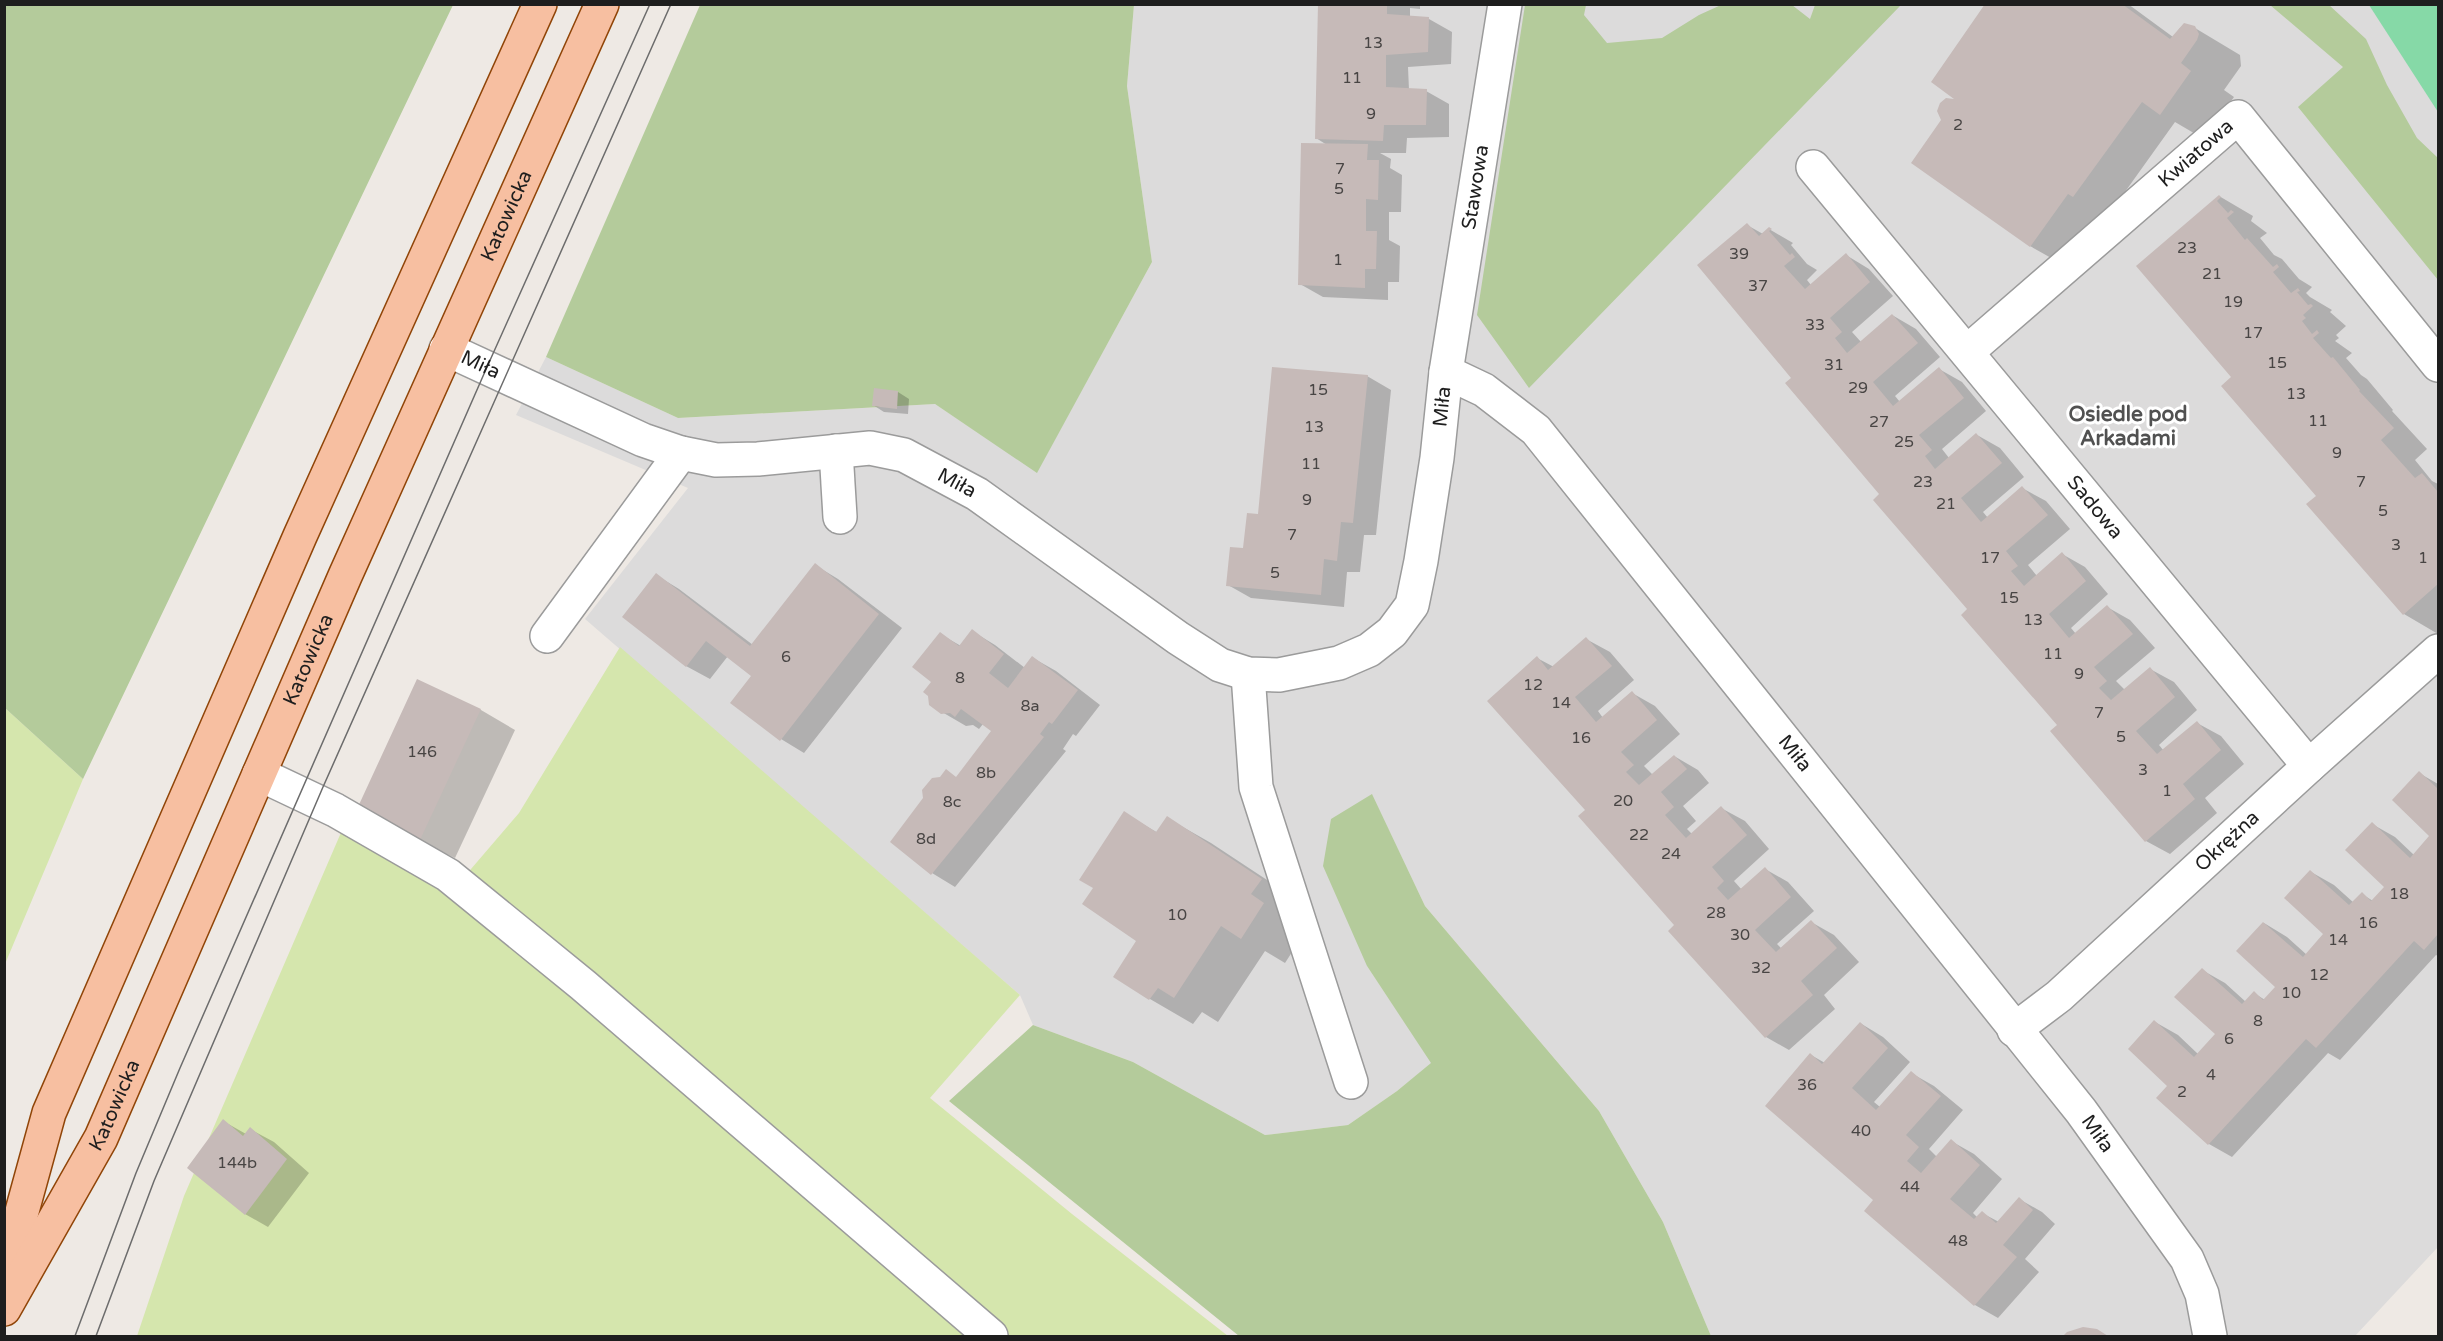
<svg xmlns="http://www.w3.org/2000/svg" width="2443" height="1341" viewBox="0 0 2443 1341" font-family="'Varela Round',sans-serif">
	<rect width="100%" height="100%" fill="#eee9e4"/>
	<path fill="#dcdbdb" d="M1134,5h1304v1242l-83,89h-644l-48,-114 -64,-111 -174,-205 -53,-111 -5,171 65,97 -35,28 -49,34 -83,10 -132,-73 -100,-37 -13,-30 -435,-376 103,-131 -172,-73 30,-58 132,61 257,-14 102,68 115,-210 -25,-176z"/>
	<path fill="#d5e6ad" d="M620,647l400,348 -90,103 142,116 156,122h-1091l47,-140 159,-368 122,48 54,-63z
		M5,708l78,71 -78,185z"/>
	<path fill="#b4cb9b" d="M5,4l448,1 -370,774 -78,-71z
		M700,5h434l-7,81 25,176 -115,211 -102,-69 -257,14 -132,-61z
		M1525,5h61l-2,10 23,28 55,-5 37,-23 22,-10h71l18,14 5,-14h86l-372,383 -52,-73z
		M2270,5h59l37,34 21,46 30,53 21,20v122l-140,-173 45,-40z
		M1372,794l53,112 174,205 64,111 48,114h-472l-290,-235 84,-76 100,37 132,73 83,-10 49,-34 34,-28 -64,-97 -44,-100 8,-47z"/>
	<path fill="#86d9a7" d="M2369,5h69v107z"/>
	<path fill="#0003" d="M1319,4h101v5l-10,-1v8l19,3 23,13 -1,32 -43,3 1,23 17,1 23,13v33l-42,1 -1,15h-26l11,6 -1,9 12,7 -1,37h-12v28l11,6 -1,36h-11v18l-65,-3 -23,-13 27,-139 -11,-7z
		M1987,4h141l45,33 7,-9 10,-3 50,30 1,11 -17,24 10,7 -30,42 -29,-17 -68,95 -33,54 -44,-25 -71,-146z
		M2219,196l34,20 -2,5 16,12 -7,5 14,17 8,4 17,20 13,8 -6,6 4,4 22,13 -2,2 16,14 -10,9 3,3 -4,3 17,12 -6,5 15,17 6,4 26,31 -1,1 35,38 -12,11 17,21 6,3v150l-34,-20 -171,-237 -94,-111z
		M1747,225l16,9 6,-5 24,14 -2,2 16,19 10,6 -10,10 4,5 35,-30 23,14 24,27 -41,36 9,10 31,-27 24,14 24,28 -45,39 5,6 39,-33 23,13 24,29 -44,38 7,9 28,-23 23,13 24,29 -41,35 5,6 34,-30 24,13 24,28 -42,36 9,11 25,-22 23,13 23,27 -37,34 5,6 31,-27 23,13 25,28 -39,33 9,9 25,-21 24,13 23,28 -38,35 5,6 33,-28 24,13 23,28 -39,34 12,15 -47,41 -24,-13 -353,-463z
		M1367,376l24,14 -15,145h-12l-4,37h-13l-3,35 -93,-9 -23,-13 32,-69z
		M898,392l11,7 -1,15 -24,-2 -11,-7z
		M815,565l23,14 64,49 -98,125 -23,-14 -28,-63 -25,-20 -18,23 -24,-13 -30,-91 23,14 74,56z
		M972,631l23,14 30,23 8,-10 23,13 44,34 -24,31 -3,-2 -10,15 3,2 -111,136 -23,-14 9,-95 5,-7 11,7 36,-47 -10,-7 -4,5 -6,-4 -7,1 -24,-14 -9,-30 7,-48 21,12z
		M1586,639l24,13 24,28 -36,31 5,7 29,-25 23,13 25,28 -36,32 9,9 21,-19 24,14 11,13 -26,23 13,15 -9,8 5,5 29,-26 24,13 24,28 -35,32 8,9 23,-21 23,13 26,29 -37,33 4,4 30,-26 23,13 25,27 -35,33 11,14 -46,41 -23,-13 -179,-227 -50,-152 17,9z
		M417,681l64,29 34,20 -60,128 -62,-30z
		M2419,773l19,11v172l-2,-1 -96,105 -12,-7 -96,104 -23,-13 -51,-46 11,-13 -14,-63 23,13 20,19 19,-20 -15,-64 23,13 21,19 8,-9 11,7 12,-13 -13,-64 23,14 20,18 18,-21 -14,-62 23,13 20,18 8,-9 11,7 13,-14 -14,-63 23,13 19,18 18,-19z
		M1124,813l34,20 9,-15 44,25 94,62 2,24 -22,34 -20,-12 -47,71 -16,-10 -9,12 -43,-25 -12,-58 -43,-53z
		M1860,1023l23,14 27,25 -36,40 6,5 31,-34 23,13 29,24 -34,39 8,8 14,-16 23,13 28,25 -29,34 5,5 4,-5 17,9 20,-23 23,13 13,12 -30,35 14,13 -41,46 -23,-13 -109,-94 10,-11 -65,-145 14,8z
		M223,1121l23,13 4,-5 24,13 35,31 -41,54 -23,-13z
		M2096,1331l11,5h-42l3,-3z"/>
	<path fill="#c6bab8" d="M1318,4h69v10l42,3 -1,35 -42,3v32l41,2 -1,36h-42l-1,16 -68,-2z
		M1985,4h137l48,35 14,-16 11,3 4,8 -2,6 -16,23 10,8 -31,44 -18,-13 -69,95 -5,-3 -38,53 -119,-84 30,-43 -4,-9 3,-8 6,-5 8,1 -23,-17z
		M1301,143l67,1 -1,16h12l-1,40 -12,-1v32h11l-1,38h-11v19l-67,-3z
		M2219,195l2,2 -4,4 11,12 3,-3 3,2 -7,6 18,22 2,-2 26,29 4,-3 2,3 -6,5 18,21 7,-5 2,3 -3,1 11,13 3,-1 2,2 -10,9 3,3 -4,3 10,13 5,-4 2,3 -6,5 18,20 2,-1 27,33 -1,1 35,37 -13,12 34,38 7,-5 16,19v92l-35,31 -97,-111 10,-8 -95,-110 10,-9 -95,-111z
		M1747,223l12,13 10,-9 3,2 -3,2 21,24 2,-2 3,4 -11,9 21,23 41,-36 24,29 -40,36 12,14 -7,6 12,15 45,-39 26,29 -45,39 20,24 46,-39 25,31 -45,37 13,15 -7,6 10,13 41,-36 26,30 -41,35 20,24 41,-36 26,29 -42,36 12,15 -7,5 13,15 38,-34 24,29 -37,33 20,24 38,-33 26,29 -39,33 13,14 -8,7 12,12 39,-33 25,30 -39,34 21,23 40,-33 24,29 -38,34 12,15 -50,43 -95,-111 7,-6 -96,-110 6,-6 -94,-109 6,-6 -94,-111 6,-5 -94,-113z
		M1272,367l96,8 -15,148 -12,-1 -4,39 -13,-2 -3,36 -95,-9 4,-39 13,1 4,-35 11,1z
		M874,388l24,3 -1,18 -25,-3z
		M815,563l64,51 -99,127 -50,-38 21,-27 -45,-35 -20,26 -64,-50 34,-44 94,73z
		M972,629l32,25 -15,19 19,15 24,-32 46,34 -26,34 -3,-2 -9,12 4,3 -113,138 -41,-33 33,-44 -1,-8 10,-12 8,-1 6,-8 10,8 35,-46 -30,-22 -6,8 -5,-4 -9,1 -12,-9 -1,-9 -5,-4 8,-10 -19,-15 28,-35 19,14z
		M1586,637l26,29 -37,31 21,25 36,-31 25,29 -36,32 13,13 -8,7 13,13 35,-30 13,14 -26,23 13,15 -9,8 21,23 35,-32 26,29 -35,32 12,14 -7,7 11,12 37,-33 26,30 -36,33 21,22 35,-32 26,28 -36,33 12,14 -48,43 -97,-107 6,-6 -96,-109 7,-6 -98,-109 50,-45 11,14z
		M417,679l64,30 -61,131 -63,-31z
		M2419,771l19,18v145l-14,16 -10,-9 -98,107 -10,-9 -98,106 -52,-47 11,-12 -39,-37 26,-29 40,37 21,-23 -41,-37 28,-29 40,36 12,-13 9,9 12,-13 -39,-36 27,-29 40,35 20,-23 -39,-36 26,-28 39,35 13,-13 9,9 13,-14 -39,-37 27,-28 38,36 19,-22 -37,-36z
		M1124,811l32,21 11,-16 95,63 -11,15 13,9 -23,36 -20,-13 -47,72 -16,-10 -9,12 -36,-23 23,-36 -54,-37 11,-16 -14,-8z
		M1860,1022l28,26 -36,40 24,22 35,-39 30,25 -35,39 13,12 -12,14 14,12 30,-34 29,26 -30,34 24,20 8,-8 14,12 23,-26 14,13 -30,35 14,12 -43,49 -110,-95 9,-11 -108,-94 45,-53 12,11z
		M223,1119l20,17 7,-9 37,32 -42,56 -58,-47z
		M2083,1327l14,2 11,7h-45l4,-4z"/>
	<g fill="none" stroke-linecap="round" stroke-linejoin="round">
		<g stroke="#9b9b9b" stroke-width="36">
			<g id="minor">
				<path id="s1" d="M1813,167l496,599"/>
				<path id="s2" d="M446,349l197,91 38,13 35,7 42,-1 112,-11 34,7 73,39 201,144 42,27 28,9 31,1 60,-12 30,-13 23,-18 20,-27 9,-44 16,-103 9,-86 59,-368"/>
				<path id="s3" d="M1967,352l271,-235 200,248"/>
				<path id="s4" d="M1446,372l38,18 52,40 545,681 106,148 15,35 8,42"/>
				<path d="M836,451l4,66"/>
				<path d="M547,636l134,-183"/>
				<path d="M1248,674l8,113 95,295"/>
				<path d="M259,774l76,36 113,65 135,110 408,351"/>
				<path id="s5" d="M2014,1030l45,-34 250,-230 129,-115"/>
			</g>
		</g>
		<g stroke="#904508" stroke-width="36">
			<g id="major">
				<path d="M4,1277l45,-164 251,-577 240,-532"/>
				<path id="s6" d="M4,1309l97,-171 244,-562 257,-572"/>
			</g>
		</g>
		<use href="#minor" stroke="#fff" stroke-width="33"/>
		<use href="#major" stroke="#f7bfa1" stroke-width="33"/>
		<path stroke="#6c6c6c" stroke-width="1.5" d="M75,1336l61,-163 44,-105 307,-701 163,-363
			M96,1336l58,-155 169,-394 348,-783"/>
	</g>
	<g text-anchor="middle" dominant-baseline="central" stroke-width="6" stroke-linejoin="round" paint-order="stroke">
		<g font-size="16" fill="#484544">
			<text x="1373" y="43">13</text>
			<text x="1352" y="78">11</text>
			<text x="1371" y="114">9</text>
			<text x="1958" y="125">2</text>
			<text x="1340" y="169">7</text>
			<text x="1339" y="189">5</text>
			<text x="2187" y="248">23</text>
			<text x="1739" y="254">39</text>
			<text x="1338" y="260">1</text>
			<text x="2212" y="274">21</text>
			<text x="1758" y="286">37</text>
			<text x="2233" y="302">19</text>
			<text x="1815" y="325">33</text>
			<text x="2253" y="333">17</text>
			<text x="2277" y="363">15</text>
			<text x="1834" y="365">31</text>
			<text x="1858" y="388">29</text>
			<text x="1318" y="390">15</text>
			<text x="2296" y="394">13</text>
			<text x="2318" y="421">11</text>
			<text x="1879" y="422">27</text>
			<text x="1314" y="427">13</text>
			<text x="1904" y="442">25</text>
			<text x="2337" y="453">9</text>
			<text x="1311" y="464">11</text>
			<text x="1923" y="482">23</text>
			<text x="2361" y="482">7</text>
			<text x="1307" y="500">9</text>
			<text x="1946" y="504">21</text>
			<text x="2383" y="511">5</text>
			<text x="1292" y="535">7</text>
			<text x="2396" y="545">3</text>
			<text x="1990" y="558">17</text>
			<text x="2423" y="558">1</text>
			<text x="1275" y="573">5</text>
			<text x="2009" y="598">15</text>
			<text x="2033" y="620">13</text>
			<text x="2053" y="654">11</text>
			<text x="786" y="657">6</text>
			<text x="2079" y="674">9</text>
			<text x="960" y="678">8</text>
			<text x="1533" y="685">12</text>
			<text x="1561" y="703">14</text>
			<text x="1030" y="706">8a</text>
			<text x="2099" y="713">7</text>
			<text x="2121" y="737">5</text>
			<text x="1581" y="738">16</text>
			<text x="422" y="752">146</text>
			<text x="2143" y="770">3</text>
			<text x="986" y="773">8b</text>
			<text x="2167" y="791">1</text>
			<text x="1623" y="801">20</text>
			<text x="952" y="802">8c</text>
			<text x="1639" y="835">22</text>
			<text x="926" y="839">8d</text>
			<text x="1671" y="854">24</text>
			<text x="2399" y="894">18</text>
			<text x="1716" y="913">28</text>
			<text x="1177" y="915">10</text>
			<text x="2368" y="923">16</text>
			<text x="1740" y="935">30</text>
			<text x="2338" y="940">14</text>
			<text x="1761" y="968">32</text>
			<text x="2319" y="975">12</text>
			<text x="2291" y="993">10</text>
			<text x="2258" y="1021">8</text>
			<text x="2229" y="1039">6</text>
			<text x="2211" y="1075">4</text>
			<text x="1807" y="1085">36</text>
			<text x="2182" y="1092">2</text>
			<text x="1861" y="1131">40</text>
			<text x="237" y="1163">144b</text>
			<text x="1910" y="1187">44</text>
			<text x="1958" y="1241">48</text>
		</g>
		<g font-size="20" fill="#1e1e1e" stroke="#fff">
			<text stroke="none"><textPath href="#s3" startOffset="303">Kwiatowa</textPath></text>
			<text stroke="none"><textPath href="#s2" startOffset="1502">Stawowa</textPath></text>
			<text stroke="none"><textPath href="#s6" startOffset="1204">Katowicka</textPath></text>
			<text stroke="none"><textPath href="#s2" startOffset="38">Miła</textPath></text>
			<text stroke="none"><textPath href="#s2" startOffset="1280">Miła</textPath></text>
			<text stroke="none"><textPath href="#s2" startOffset="542">Miła</textPath></text>
			<text stroke="none"><textPath href="#s1" startOffset="442">Sadowa</textPath></text>
			<text stroke="none"><textPath href="#s6" startOffset="718">Katowicka</textPath></text>
			<text stroke="none"><textPath href="#s4" startOffset="522">Miła</textPath></text>
			<text stroke="none"><textPath href="#s5" startOffset="285">Okrężna</textPath></text>
			<text stroke="none"><textPath href="#s6" startOffset="232">Katowicka</textPath></text>
			<text stroke="none"><textPath href="#s4" startOffset="1008">Miła</textPath></text>
		</g>
		<g font-size="21" font-weight="bold" fill="#515151" stroke="#fff">
			<text x="2128" y="414">Osiedle pod<tspan x="2128" dy="24">Arkadami</tspan></text>
		</g>
	</g>
	<rect width="2443" height="1341" fill="none" stroke="#1e1e1e" stroke-width="12"/>
</svg>
